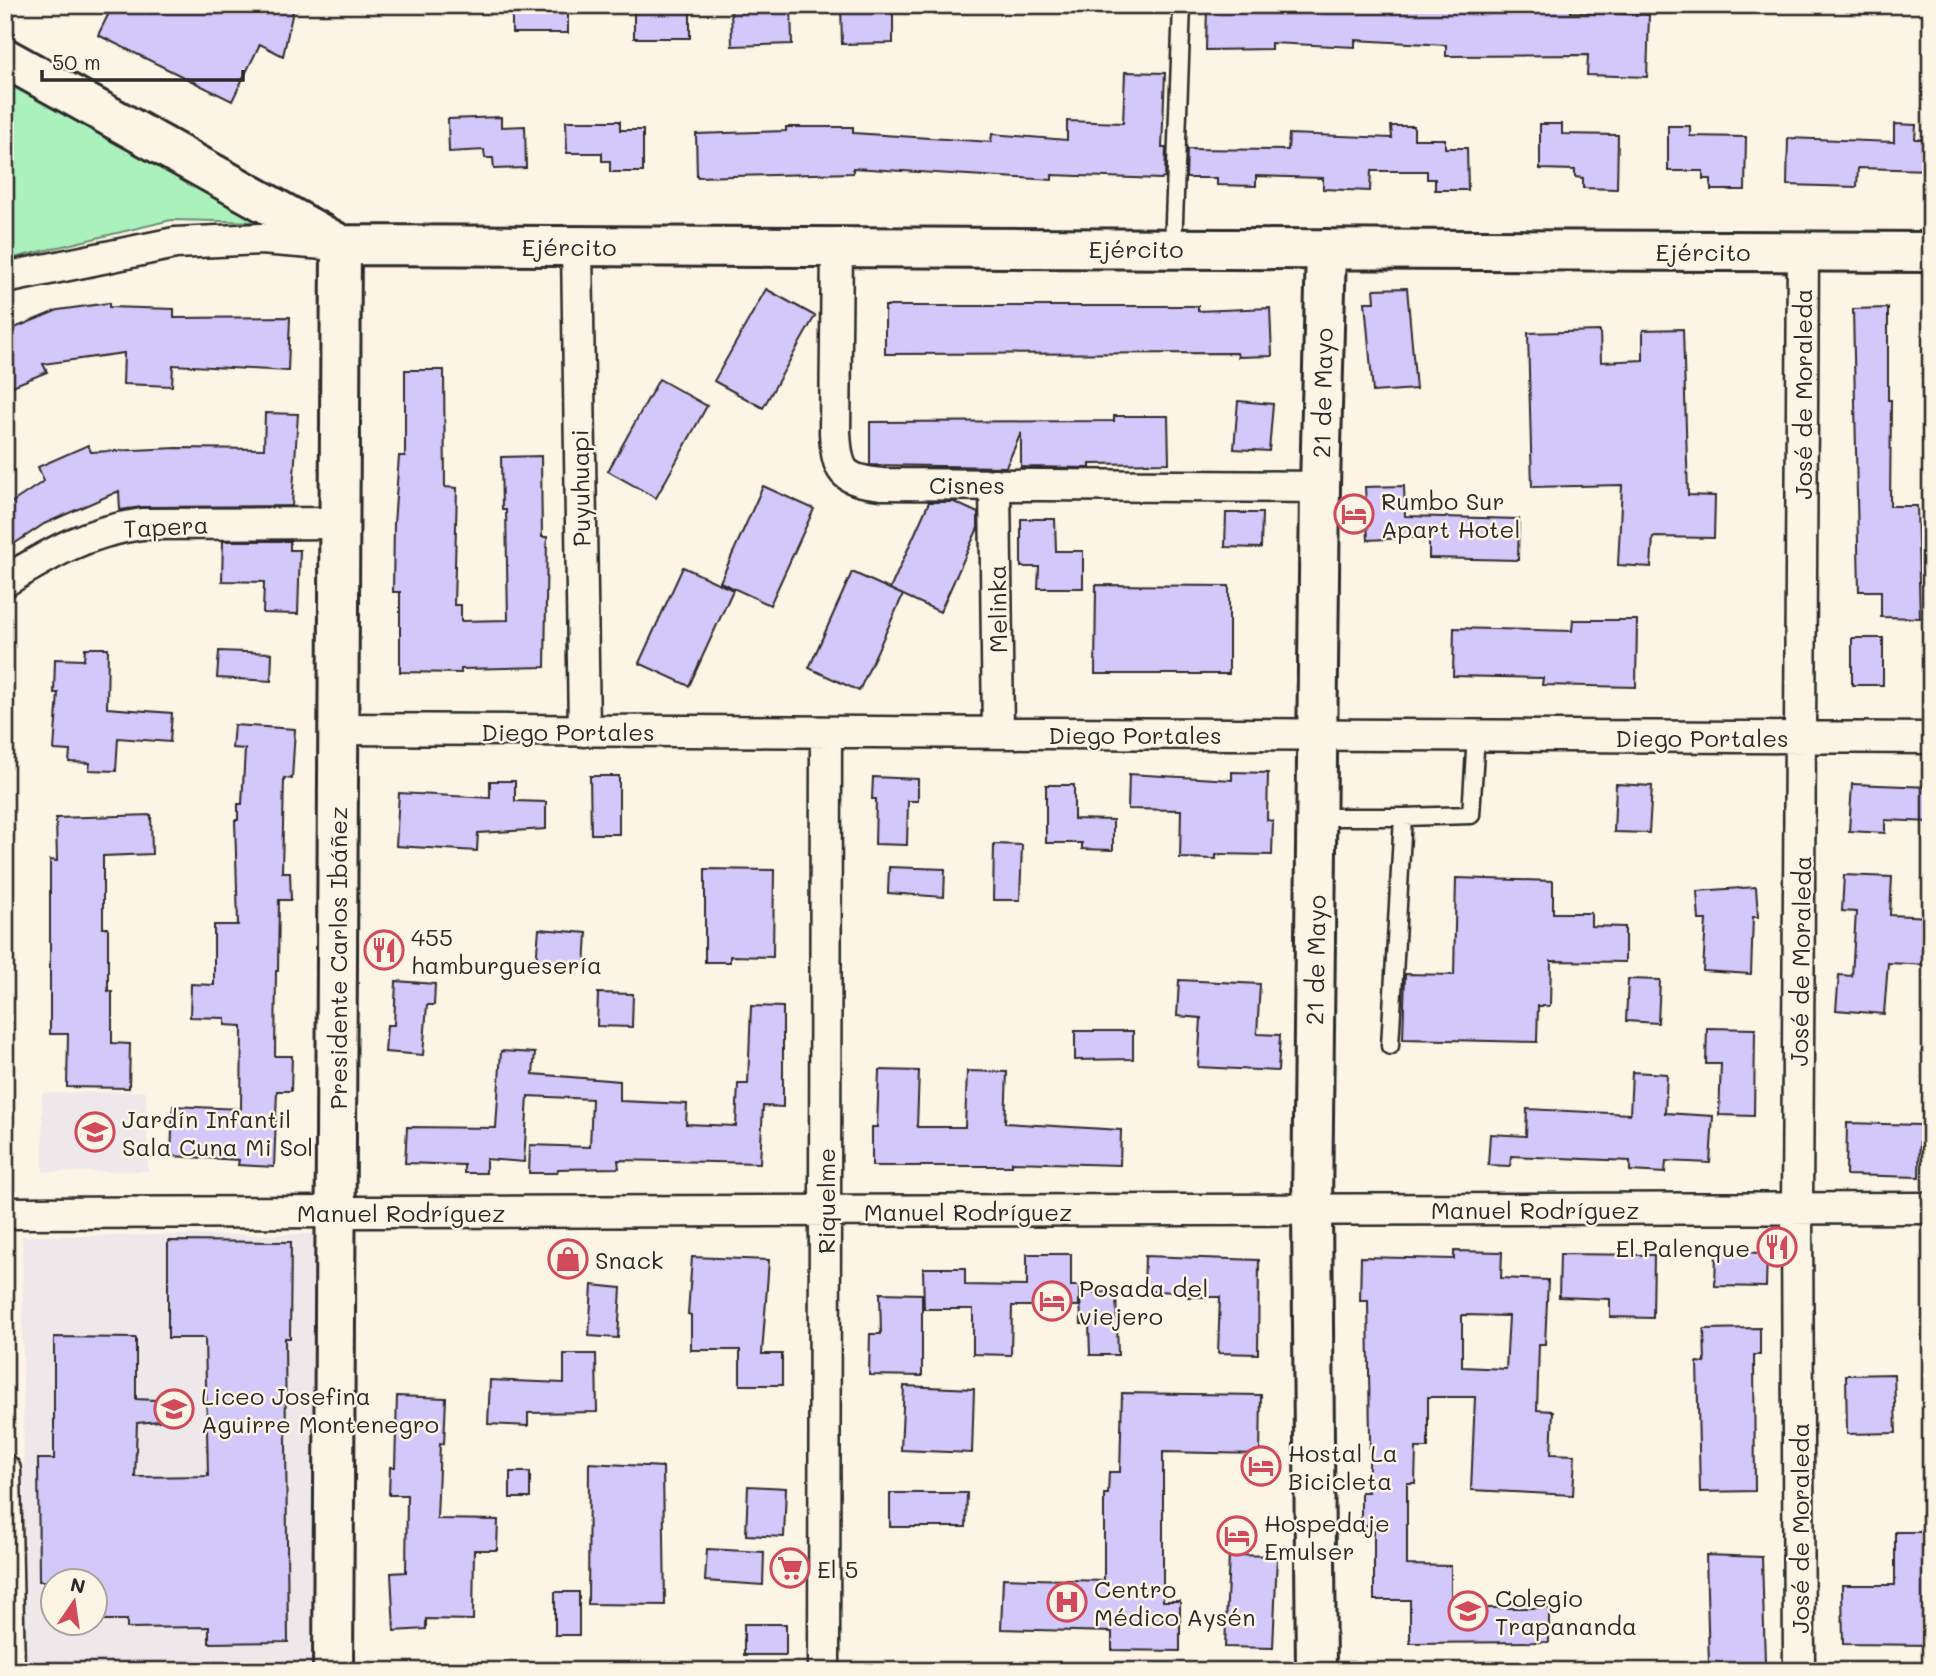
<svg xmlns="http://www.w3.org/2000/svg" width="1936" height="1676" viewBox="0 0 1936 1676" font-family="Mali,sans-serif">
	<rect width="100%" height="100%" fill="#fcf5e5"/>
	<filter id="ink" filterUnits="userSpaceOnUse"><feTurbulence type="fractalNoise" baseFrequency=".0143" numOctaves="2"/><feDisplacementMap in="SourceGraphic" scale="14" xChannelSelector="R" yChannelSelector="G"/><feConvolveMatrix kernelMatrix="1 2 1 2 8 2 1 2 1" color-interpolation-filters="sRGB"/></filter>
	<g filter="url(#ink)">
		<path fill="#efe8eb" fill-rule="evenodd" d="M146,1091l2,80 -105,1 -1,-79z
			M327,1234l-6,437h-296l-3,-435zM52,1582h42v42h-42z"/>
		<path fill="#abf1bd" stroke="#6b8e74" stroke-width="2" d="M5,74l264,148 -98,-2 -166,40z"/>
		<path fill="#d2c8fa" stroke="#2b2b2b" stroke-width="2" fill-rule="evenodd" d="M113,5h170l10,6 -10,45 -23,-12 -28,57 -134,-66z
			M512,5h56v28h-56z
			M634,5h56v33h-56z
			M731,5h60l1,39 -60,2z
			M841,5h52v38l-51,1z
			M1207,5h364v7l78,3 -2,62 -60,-2 1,-20 -142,1v-11l-91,-5v7l-84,-4v6l-65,1z
			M1125,72l40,1 -3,75h4l-1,30 -4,1 -109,-4v5l-199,-12v5l-156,4 -1,-43 90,-3v-4h67v6l138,9 1,-8 75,6v-19l56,2z
			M501,117v10l24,-1 1,42 -32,1 -1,-11h-8l-1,-8 -35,2 -1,-33z
			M566,121h54v9h23v42h-33v-11h-8v-8h-35z
			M1540,124h22v10l56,1 -1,54 -34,-1v-10l-8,-1v-7l-35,-1z
			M1894,124l22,1 -1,14h16v31l-73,-2 -1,19 -70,-2 1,-47 106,4z
			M1391,126h23v13h31v9h22l1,42h-33v-11h-8v-8h-56l-1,20 -47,-2v-11l-67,-2v10l-39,-1v-7h-31l1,-29 101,1 1,-16 103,4z
			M1668,126h22v10l56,1 -1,53h-34v-11h-8v-8h-35z
			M1407,288l9,101 -43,3 -8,-90h10l-1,-13z
			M766,289l49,27 -52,92 -49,-27z
			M109,303v4l65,2v9l116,-1 -2,54 -115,-6 -1,21 -49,-2 1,-31 -81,11 4,8 -42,17v-57l53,-22z
			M885,306h313v5l72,-3 2,48 -34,1 -1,-4 -352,1z
			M1888,308v92h3l-1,106h27l3,112 -39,-1v-26h-22l-6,-282z
			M1683,329l5,166 27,1 -1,42 -61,-1 -2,30 -33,-2 4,-80 -90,2 -4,-154 72,-2 1,31 42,-2v-30z
			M405,370h39l1,117 12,1 -3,117h7v16l47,-1 -2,-110h-4l-1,-53 40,-1 1,81h5l-2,130 -84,2v4l-61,-1v-80h-7l1,-68 5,-68h6z
			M659,379l48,27 -51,92 -48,-27z
			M1238,401l35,3 -4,47 -35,-2z
			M265,413l33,1 -6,92 -150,1 -22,3 -1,-19 -75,33 -39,26v-43l39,-26 -6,-14 50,-22 3,7 86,-4 87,1z
			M1114,416h54l1,47 -79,1v4l-69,-1v-34l-15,34 -136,-2v-43l244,-1z
			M763,486l51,23 -44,96 -50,-23z
			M1404,486l1,30 114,3 -1,41 -89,-2v-21l-61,3 -3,-53z
			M929,502h25l24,11v15l-38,84 -50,-23z
			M1226,513h36l-1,35 -36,-1z
			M1021,519h34l1,32h27v37h-45l1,-21h-18z
			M223,541h67v9h10l-2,64 -35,-1 1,-31 -42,-1z
			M683,567l50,23 -44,96 -50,-23z
			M852,572l51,23 -44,96 -50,-23z
			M1096,585l133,1v88h-134z
			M1573,620h64l-1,67 -94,-2 1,-7 -90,-2 1,-48 118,3z
			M1852,638h31v47h-31z
			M85,648h23l-1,60 65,5 -2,29 -52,-4 -2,33 -27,-1 1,-7 -21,-1 1,-11 -16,-1 4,-57h-4l1,-34 29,1z
			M219,651l53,2 -1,28 -54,-3z
			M234,725l61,4 -3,50 -8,-1 -2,94h8l1,28h-12l-1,71h-2l-1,85h17l-1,35h-14l-3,76 -36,-2 1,-5 -68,-4 2,-50 68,3 1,-83 -17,-1v-7l-35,-1 1,-33 23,1v-60h24l-3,-105h3v-16h4l3,-55 -13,-1z
			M1232,772l36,1 -1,47 6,1 -1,34 -56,-1v5l-36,-1 1,-48 -53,-1 1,-35 103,6z
			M590,776h29v58h-28z
			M873,777l45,2v22h-10l-1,44 -32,-1 1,-45h-4z
			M490,781h25v20l31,1v27l-68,4 -1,18 -81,-5 3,-53 91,5z
			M1616,784l36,2 -3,47 -35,-1z
			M1852,784l79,3v35l-46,-2v13l-36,-2z
			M1046,785h28v34l39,1v30l-31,-1v-6h-36z
			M151,815l1,39 -49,2v72h5v63h4v52l18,1 -1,44 -62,-1 1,-53h-18v-174l7,1 -1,-43z
			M994,844l28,1 -2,55h-27z
			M889,867l56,2 -1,28 -56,-4z
			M705,869l69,1 -1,87 -43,-1v6h-25z
			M1844,875l48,2 -2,38 41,2v48l-43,-2 -4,51 -48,-4 3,-35 13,1 4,-64 -14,-1z
			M1456,878l97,3v32h38v13l34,1v35l-74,-1 -1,45h-12l-1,36 -134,-3 2,-65 49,1z
			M1756,887l2,30h-5l-2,57 -48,-3 3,-51h-7l-2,-29z
			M539,929l48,4 -2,34 -49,-4z
			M1628,979l32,1 -2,43 -32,-2z
			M1179,980l81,4 -3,50 23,1 -2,36 -80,-4 3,-49 -24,-2z
			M396,981l39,3 -1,21h-7l-4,50 -38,-3 2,-27h7z
			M598,993l35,1 -1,33 -35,-1z
			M751,1006l32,1v100l-20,-1 -3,57 -142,-3 1,8 -61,1 -1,4h-28l1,-28 60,2 2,-48 -64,-3 -4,66 -38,-3v14h-22v-8l-59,-2 2,-36 89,1 5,-77 34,2 -2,21 87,7v20l67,3 -1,20 50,2 2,-42h10z
			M1707,1028l48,1 -1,87 -35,-1 2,-51h-15z
			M1075,1031h58v28l-58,1z
			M879,1070l40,1 -2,56h48l2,-56 40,1 -2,51 116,7 -1,35 -108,-3v4h-140v-39h5z
			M1632,1072l35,2 -2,39 48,3 -3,47 -44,-2 -1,12 -35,-2v-10l-70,-3 -49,-2 -1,10 -22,-1 2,-31 36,2 1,-27 103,5z
			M1847,1123l73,2 -1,52 -73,-2z
			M168,1241l123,1 -1,96h-5l3,304 -79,1v-16l-82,1v-8h-33v-39h-55l-1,-122h16v-122l82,1v61l19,1 4,21 -22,2 -2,54 73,-1 -3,-138h-37z
			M1454,1251l48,1 -1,26 47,2 -3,64h-6l-2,66 16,1 -2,43 24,1 -2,40 -102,-5 4,-93h-47v51h-12l-1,35h-8v82l44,1v42h98v34l-139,1v-43h-36v-74h-13v-34h7l2,-52 -2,-139h-8l1,-44 93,2zM1462,1315l47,1 -3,53 -44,-2z
			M1716,1252l51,1 -1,34 -51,-1z
			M1027,1254h44v32h8v20h-67l-1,49 -38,-1v-45h-49l-1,-41h42v17l62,1z
			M1560,1254l94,1 -1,63 -43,-1v-18l-51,-2z
			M1145,1256l114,4 -1,94 -40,-1 2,-56h-32v-5l-44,-1z
			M692,1257l77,3 -7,94h20v31h-42v-35h-49v-35l-3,-1z
			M592,1285l29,3 -3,50 -29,-2z
			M1116,1292l2,63h-28l-1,-31h-8l-1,-31z
			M880,1293l42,1v82l-53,-1 1,-41h11z
			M1760,1328v27h-6l1,136 -55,1 -3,-130 8,1 -1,-34z
			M564,1354h32l1,58 -69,1v13l-40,-2 2,-44 74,3z
			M1894,1374l2,59 -49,1 -1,-59z
			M904,1386l70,3 -2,64 -71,-3z
			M1122,1393l139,2 -1,59 -97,-2v149h17v50l-68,-1v-18l-111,-3 2,-51 101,3v-87h4l1,-22h11z
			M397,1396l49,2 -2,46 -4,-1 -3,76 61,1 -1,30h-23l-1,70 -47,-1v10l-32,2 -3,-58 15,-1 1,-77h-18l1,-28h5z
			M589,1463l74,4 2,138 -77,-1z
			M510,1472h20v26h-20z
			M748,1486l38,2 -2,49 -38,-2z
			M890,1493h77l-1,34h-76z
			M1895,1532h36v113l-88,-1 -1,-59h53z
			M707,1549l57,3 -1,33 -58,-4z
			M1229,1555l48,1 -4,92 -48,-1z
			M1706,1555l56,2 3,106 -56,2z
			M555,1592h24v43h-24z
			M744,1624h42v31h-42z"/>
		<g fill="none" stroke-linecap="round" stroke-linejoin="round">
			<g stroke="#2b2b2b" stroke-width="21">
				<path id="lane" d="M1173,248l9,-243
					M1317,817h86l-13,229
					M1403,817l68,-2 5,-80"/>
			</g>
			<g stroke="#2b2b2b" stroke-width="35">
				<path id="street" d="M577,246l7,485
					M837,247l-2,185c2,40 7,48 47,52l438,3
					M5,278l170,-35 86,-4 76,6
					M995,484l3,249
					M5,581c48,-29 81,-49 137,-57l198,-1
					M339,729l1592,9
					M5,1213l1926,-5
					M5,1470l4,201
					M824,1671l2,-939
					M1799,1671l-2,-463 6,-957"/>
			</g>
			<g stroke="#2b2b2b" stroke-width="44">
				<path id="secondary" d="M5,58l336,187 1590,7
					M333,1671l8,-1426
					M1316,1671l-4,-461 8,-723 6,-238"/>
			</g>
			<use href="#lane" stroke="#fcf5e5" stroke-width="16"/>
			<use href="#street" stroke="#fcf5e5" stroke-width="30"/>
			<use href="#secondary" stroke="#fcf5e5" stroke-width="38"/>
		</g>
	</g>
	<defs>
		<g id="hotel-ring" transform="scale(2.0125)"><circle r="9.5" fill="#fcf5e5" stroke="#d1495b" stroke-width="1.5"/><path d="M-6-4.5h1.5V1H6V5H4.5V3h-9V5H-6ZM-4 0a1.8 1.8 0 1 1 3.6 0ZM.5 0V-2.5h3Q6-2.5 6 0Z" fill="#d1495b"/></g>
		<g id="restaurant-ring" transform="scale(2.0125)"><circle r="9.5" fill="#fcf5e5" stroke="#d1495b" stroke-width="1.5"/><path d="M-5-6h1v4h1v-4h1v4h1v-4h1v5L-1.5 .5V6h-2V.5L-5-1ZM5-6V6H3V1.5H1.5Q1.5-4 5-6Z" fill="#d1495b"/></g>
		<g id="school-ring" transform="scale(2.0125)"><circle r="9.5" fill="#fcf5e5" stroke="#d1495b" stroke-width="1.5"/><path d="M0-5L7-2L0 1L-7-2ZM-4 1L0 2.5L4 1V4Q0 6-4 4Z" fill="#d1495b"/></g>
		<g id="shop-ring" transform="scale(2.0125)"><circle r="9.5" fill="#fcf5e5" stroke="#d1495b" stroke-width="1.5"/><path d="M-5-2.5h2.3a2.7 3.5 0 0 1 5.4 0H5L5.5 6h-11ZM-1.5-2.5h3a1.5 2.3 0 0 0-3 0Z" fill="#d1495b"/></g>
		<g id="supermarket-ring" transform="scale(2.0125)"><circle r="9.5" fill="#fcf5e5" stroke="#d1495b" stroke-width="1.5"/><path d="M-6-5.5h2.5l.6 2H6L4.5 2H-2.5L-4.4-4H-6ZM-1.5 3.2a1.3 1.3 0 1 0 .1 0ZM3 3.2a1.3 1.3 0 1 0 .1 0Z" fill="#d1495b"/></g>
		<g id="hospital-ring" transform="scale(2.0125)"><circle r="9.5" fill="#fcf5e5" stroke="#d1495b" stroke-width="1.5"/><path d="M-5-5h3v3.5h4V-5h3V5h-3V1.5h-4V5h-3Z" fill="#d1495b"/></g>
	</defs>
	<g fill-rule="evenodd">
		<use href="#hotel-ring" x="1354" y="514"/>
		<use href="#restaurant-ring" x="384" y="950"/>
		<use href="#school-ring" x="95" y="1132"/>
		<use href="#restaurant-ring" x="1777" y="1247"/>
		<use href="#shop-ring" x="568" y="1259"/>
		<use href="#hotel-ring" x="1052" y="1301"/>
		<use href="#school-ring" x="174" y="1409"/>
		<use href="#hotel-ring" x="1261" y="1466"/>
		<use href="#hotel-ring" x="1237" y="1536"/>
		<use href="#supermarket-ring" x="790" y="1568"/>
		<use href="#hospital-ring" x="1067" y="1602"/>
		<use href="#school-ring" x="1468" y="1611"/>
	</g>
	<g text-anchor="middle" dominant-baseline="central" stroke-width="5" stroke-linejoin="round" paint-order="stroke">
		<g font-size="24" fill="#2b2b2b" stroke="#fcf5e5">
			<text x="569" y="246">Ejército</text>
			<text x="1136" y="248">Ejército</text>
			<text x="1703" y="251">Ejército</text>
			<text transform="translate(1322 393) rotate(-89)">21 de Mayo</text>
			<text transform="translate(1802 394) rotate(-90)">José de Moraleda</text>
			<text x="967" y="484">Cisnes</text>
			<text transform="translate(580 488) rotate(-91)">Puyuhuapi</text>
			<text transform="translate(166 526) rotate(-3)">Tapera</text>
			<text transform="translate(997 609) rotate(-91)">Melinka</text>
			<text x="568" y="731">Diego Portales</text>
			<text x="1135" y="734">Diego Portales</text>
			<text x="1702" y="737">Diego Portales</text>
			<text transform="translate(337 958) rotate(-90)">Presidente Carlos Ibáñez</text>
			<text transform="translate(1315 960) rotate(-89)">21 de Mayo</text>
			<text transform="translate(1800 961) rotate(-89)">José de Moraleda</text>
			<text transform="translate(825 1201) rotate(-90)">Riquelme</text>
			<text x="1535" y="1209">Manuel Rodríguez</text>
			<text x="968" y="1211">Manuel Rodríguez</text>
			<text x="401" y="1212">Manuel Rodríguez</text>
			<text transform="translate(1799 1528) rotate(-90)">José de Moraleda</text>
		</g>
		<g font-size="24" fill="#2b2b2b" stroke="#fcf5e5" text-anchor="start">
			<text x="1381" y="500">Rumbo Sur<tspan x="1381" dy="28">Apart Hotel</tspan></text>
			<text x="411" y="936">455<tspan x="411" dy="28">hamburguesería</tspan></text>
			<text x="122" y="1118">Jardín Infantil<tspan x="122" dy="28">Sala Cuna Mi Sol</tspan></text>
			<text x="1750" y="1247" text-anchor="end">El Palenque</text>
			<text x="595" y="1259">Snack</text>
			<text x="1079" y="1287">Posada del<tspan x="1079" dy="28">viejero</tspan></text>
			<text x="201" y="1395">Liceo Josefina<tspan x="201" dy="28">Aguirre Montenegro</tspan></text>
			<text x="1288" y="1452">Hostal La<tspan x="1288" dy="28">Bicicleta</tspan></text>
			<text x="1264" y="1522">Hospedaje<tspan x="1264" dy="28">Emulser</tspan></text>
			<text x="817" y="1568">El 5</text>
			<text x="1094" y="1588">Centro<tspan x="1094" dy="28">Médico Aysén</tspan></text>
			<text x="1495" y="1597">Colegio<tspan x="1495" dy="28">Trapananda</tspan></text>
		</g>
	</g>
	<rect width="1936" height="1676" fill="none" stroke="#fcf5e5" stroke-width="28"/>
	<rect x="14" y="14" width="1908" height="1648" fill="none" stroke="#2b2b2b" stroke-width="2.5" filter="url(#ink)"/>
	<g transform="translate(74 1602) rotate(13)"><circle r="33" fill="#fcf5e5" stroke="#a8a49b" stroke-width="2"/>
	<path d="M0-5L12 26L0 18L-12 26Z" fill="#d1495b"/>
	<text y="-10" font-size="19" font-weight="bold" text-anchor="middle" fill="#2b2b2b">N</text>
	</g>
	<path d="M42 70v10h201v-10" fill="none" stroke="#2b2b2b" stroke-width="3.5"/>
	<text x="52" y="70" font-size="21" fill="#2b2b2b" stroke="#fcf5e5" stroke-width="5" paint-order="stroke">50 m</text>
</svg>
